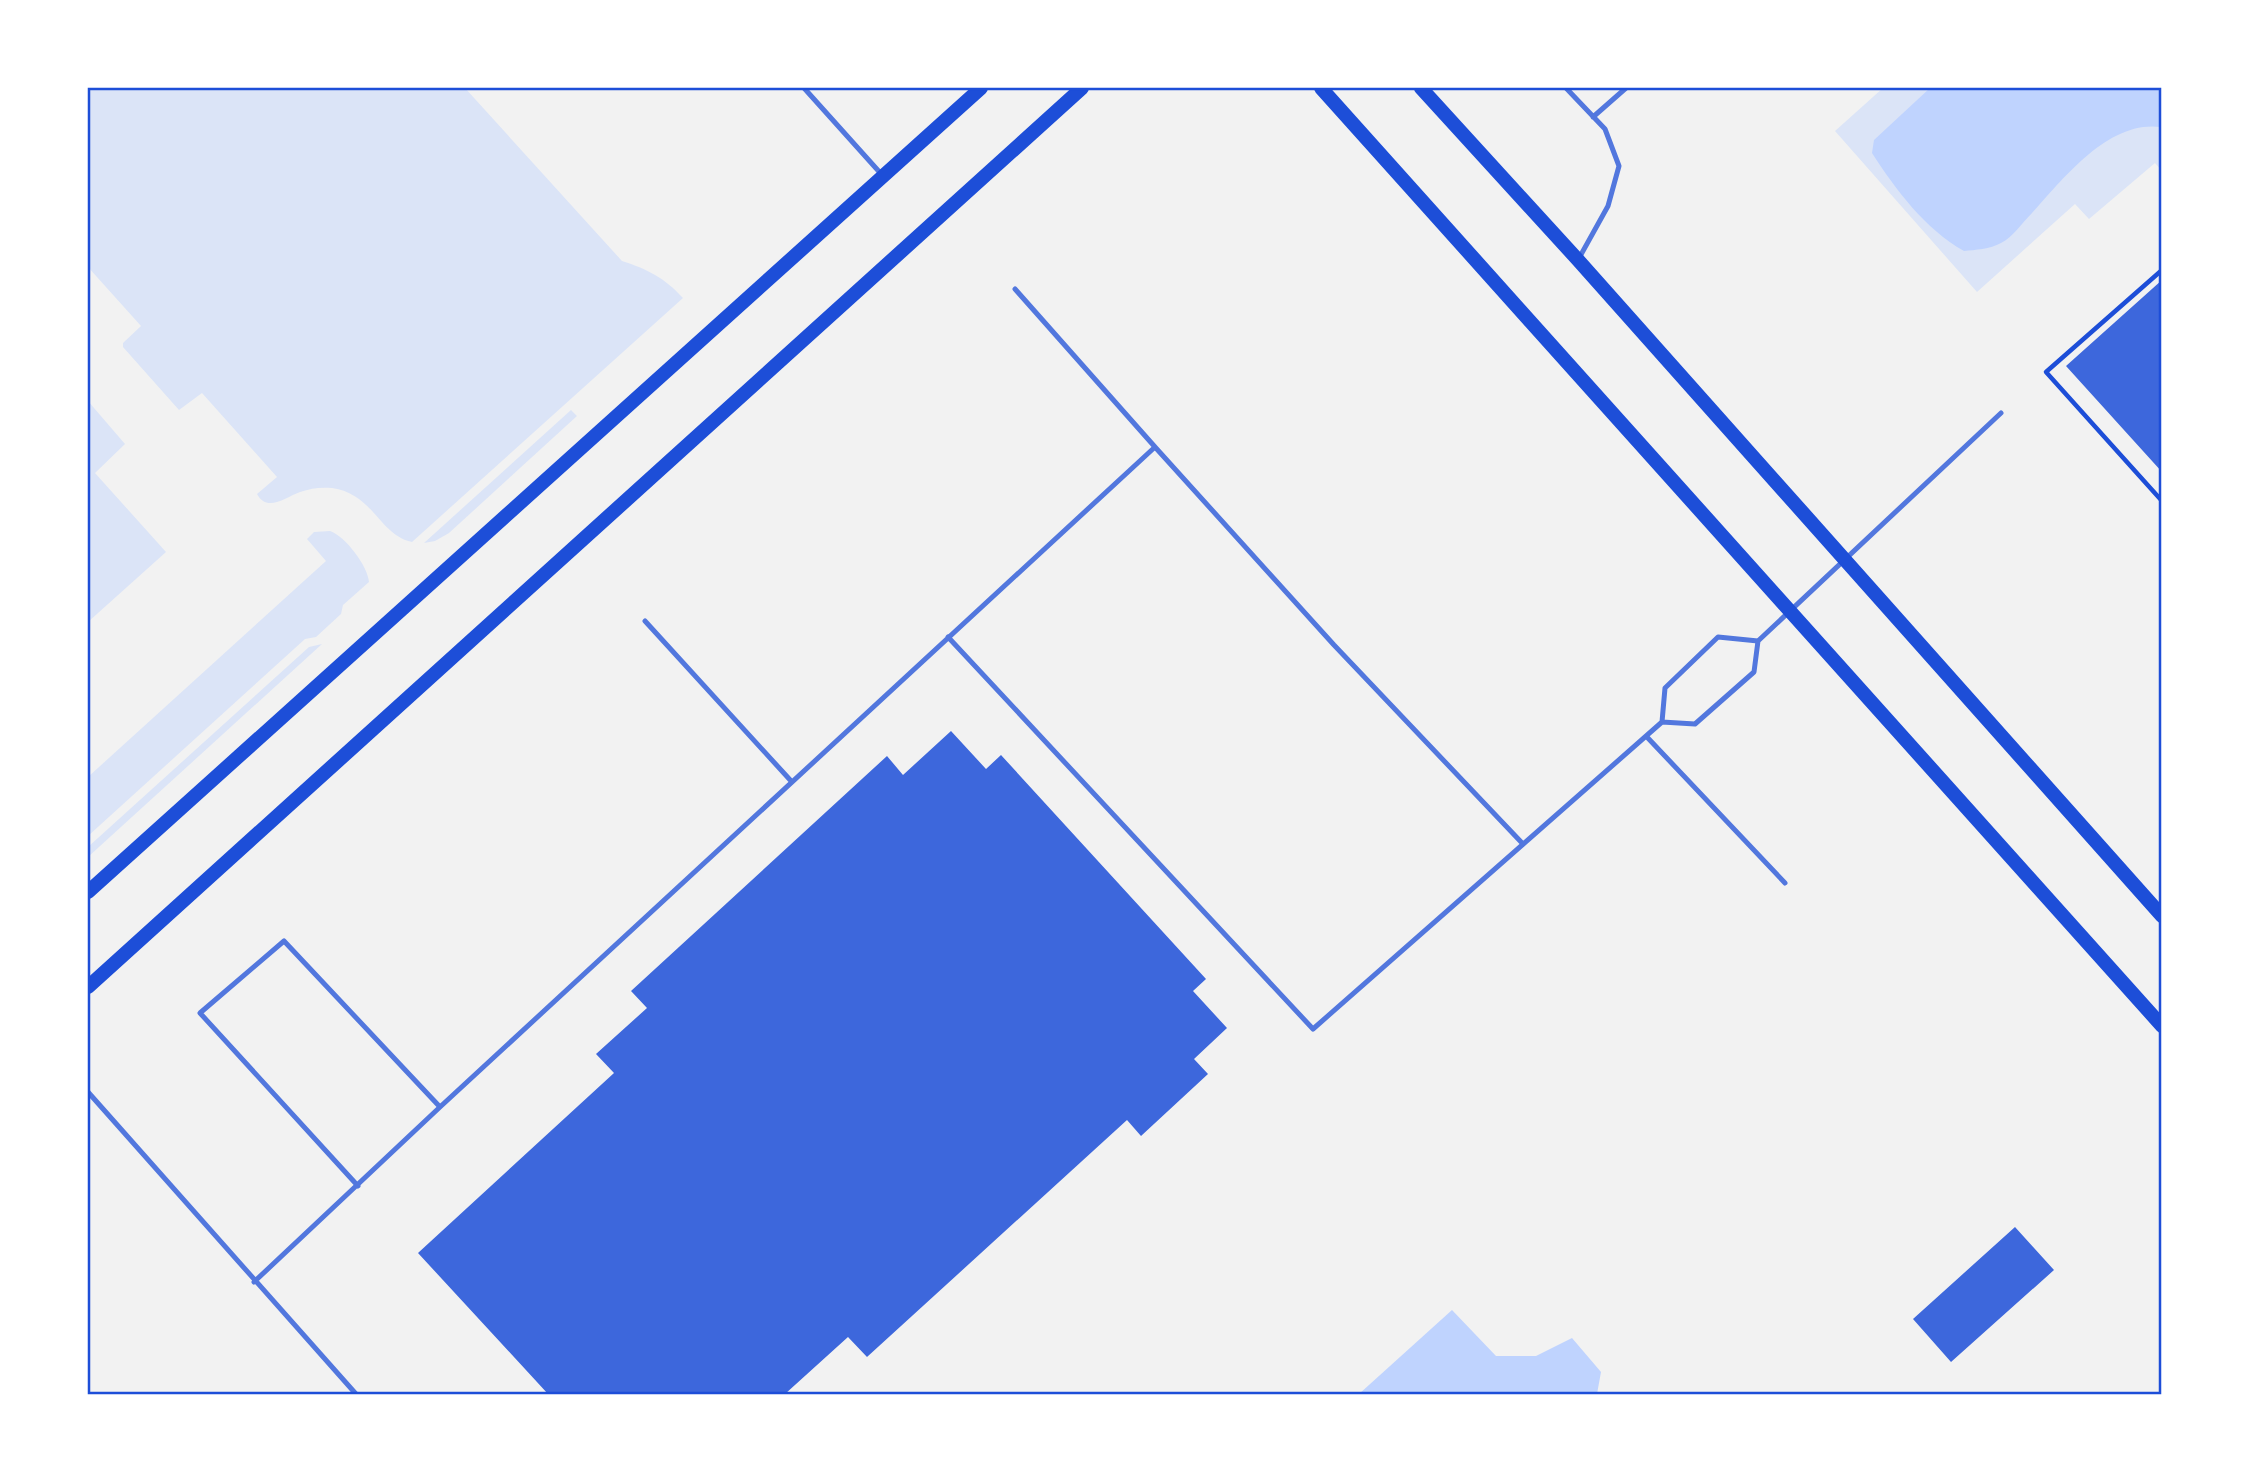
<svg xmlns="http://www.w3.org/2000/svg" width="2249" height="1482" viewBox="0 0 2249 1482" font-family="'Alegreya Sans',sans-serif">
	<rect width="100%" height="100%" fill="#f2f2f2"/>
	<path fill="#dbe4f7" d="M88,88h377l157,173c25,8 43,17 61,37l-271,244c-33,-7 -38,-48 -80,-54 -11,-1 -21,0 -32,4 -14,5 -33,21 -43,2l20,-17 -75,-84 -23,17 -56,-63v-4l18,-17 -53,-59z
		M1883,88h278v82l-6,-7 -66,56 -14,-15 -98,88 -142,-161z
		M88,401l37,43 -30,29 71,79 -78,70z
		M571,410l6,6 -128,117 -14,8 -11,2z
		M330,531c15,5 38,35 39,51l-26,23 -2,9 -25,23 -11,2 -217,197v-31l1,-2 -1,-26 238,-216 -19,-22 7,-7z
		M322,644l-234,213v-10l221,-200z"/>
	<path fill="#bfd3fe" d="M1930,88h231v39c-53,-7 -97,51 -129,86 -10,10 -19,24 -31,30 -11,6 -26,7 -37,8 -39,-22 -68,-61 -92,-98l2,-13z
		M1452,1310l44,46h40l36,-18 29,34 -4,22h-238z"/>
	<path fill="#3d67dc" d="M2162,280v192l-96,-106z
		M951,731l35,38 15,-14 205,224 -13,12 34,37 -33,31 14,15 -67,62 -14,-16 -260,237 -19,-20 -63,57h-237l-130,-141 196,-180 -18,-19 51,-46 -16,-17 256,-235 16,19z
		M2015,1227l39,43 -103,92 -38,-43z"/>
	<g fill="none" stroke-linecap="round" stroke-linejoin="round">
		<path stroke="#1d4ed8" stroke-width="4.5" d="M2162,270l-116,102 116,129"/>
		<path stroke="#5277de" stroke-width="5" d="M804,88l79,88
			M1566,88l39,41 14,37 -11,40 -30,54
			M1593,117l33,-29
			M1015,289l140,158
			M645,621l147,161
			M948,637l365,392 349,-307
			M1758,641l-40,-4 -53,51 -3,34 33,2 59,-52 4,-31 243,-228
			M1646,736l139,147
			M88,1092l268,302
			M358,1186l-158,-173 84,-72 156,166
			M254,1282l186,-175 715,-660 179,198 189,199"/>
		<path stroke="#1d4ed8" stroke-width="14" d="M1321,88l841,938
			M1421,88l157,172 584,656
			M88,892l893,-804
			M88,987l994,-899"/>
	</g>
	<rect width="2249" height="1482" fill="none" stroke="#ffffff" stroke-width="178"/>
	<rect x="89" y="89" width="2071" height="1304" fill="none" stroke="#1d4ed8" stroke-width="2.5"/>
</svg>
